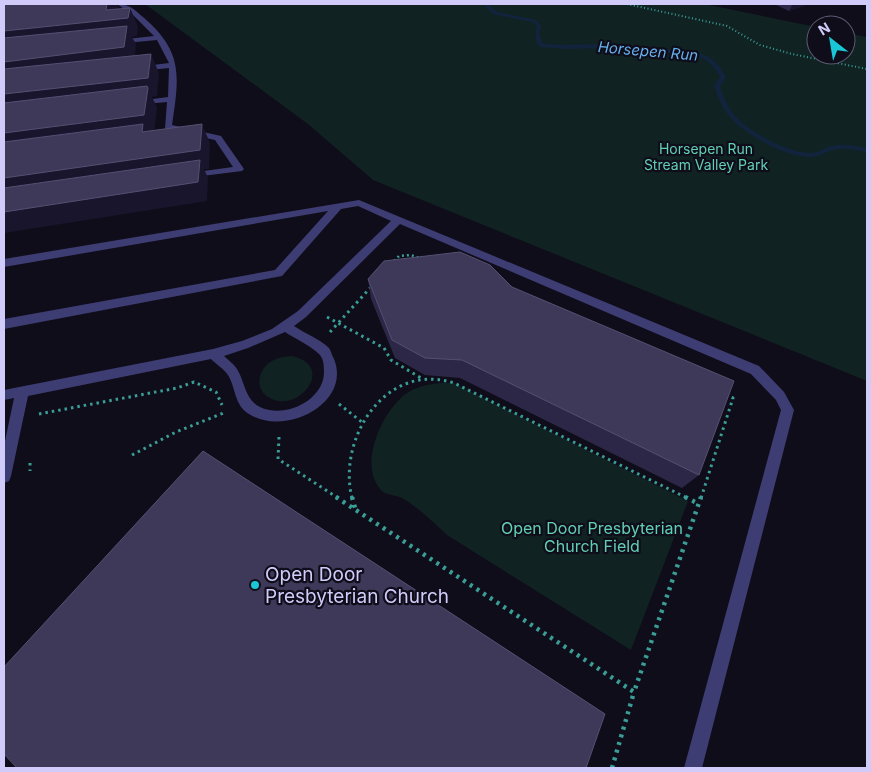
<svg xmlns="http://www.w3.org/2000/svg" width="871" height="772" viewBox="0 0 871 772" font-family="Inter,sans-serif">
	<rect width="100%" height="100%" fill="#0f0d1a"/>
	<path fill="#102322" d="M145,4h559l112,23v28h30v-22l21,4v344l-494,-201 -65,-56z
		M291,356c46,9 8,58 -21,42 -15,-7 -13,-26 -1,-35 6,-5 14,-6 22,-7z
		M442,383h12l234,118 -57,149 -184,-115c-14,-13 -28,-27 -45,-37 -6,-3 -17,-3 -21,-8 -23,-25 0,-75 22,-94 11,-9 25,-12 39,-13z"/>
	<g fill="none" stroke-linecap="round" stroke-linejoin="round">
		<path fill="#12243d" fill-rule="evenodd" d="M484,4h4l9,8 39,8 5,6 -2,8 4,10 23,1 34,-1 93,7c16,4 25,11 33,26l-6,9c3,10 7,20 13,28 15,17 55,40 78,39 7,0 11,-4 18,-6 12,-4 26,-1 38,1v4c-11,-2 -23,-5 -34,-2 -9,2 -11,6 -22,7 -25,1 -65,-22 -81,-40 -8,-9 -12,-20 -16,-31l6,-9c-6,-12 -14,-19 -27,-22l-93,-7 -34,1 -25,-2c-7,-5 -6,-14 -4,-21l-5,-4 -39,-8z"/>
		<path stroke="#3a9e97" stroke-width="2" stroke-dasharray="1 2.5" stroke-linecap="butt" d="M627,4l100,22 33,19 32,9 75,15"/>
		<path stroke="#3a9e97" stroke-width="2.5" stroke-dasharray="2 3" stroke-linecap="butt" d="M394,261l5,-5 12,-1 8,3"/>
		<path stroke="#3a9e97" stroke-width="3" stroke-dasharray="2.5 4" stroke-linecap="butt" d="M327,317l57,31 7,12 30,18
			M330,332l41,-45
			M339,404l24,19
			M39,414l138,-26 17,-6 22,10 6,13
			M279,437l-1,22 60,39
			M132,455l44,-23 50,-20
			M30,463v8
			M352,498c-15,-60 34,-137 102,-115l233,115
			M701,498l32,-100 -7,-3"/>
		<path stroke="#3a9e97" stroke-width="4.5" stroke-dasharray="3 5" stroke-linecap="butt" d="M336,497l298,195 67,-195
			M352,497l3,11
			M685,497l14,7
			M612,768l22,-76"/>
		<path fill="#3e3d73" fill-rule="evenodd" d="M117,4c11,-1 18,6 26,13 41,35 36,60 29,108l49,11 23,33 -2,2 -56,7 -2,-2 5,-3 44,-6 -18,-27 -50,-11 2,-27 -32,3v-4h3l30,-4 1,-29 -29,3h-3v-4l32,-4 -12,-23 -42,4v-4h3l36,-4 -20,-20z
			M359,200l400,166 25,26 10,18 -92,358h-18l97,-358 -5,-10 -25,-26 -351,-150 -94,93 -12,9c10,7 26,13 35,22 2,3 3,8 5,11 18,45 -50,78 -85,55 -15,-9 -13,-26 -21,-39 -4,-6 -12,-11 -17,-16l-183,37 -17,80 -2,5 -5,2v-37l10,-48 -10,2v-10l209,-41 29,-8 30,-12 26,-18 93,-90 -33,-15 -17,3 -59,67 -278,53v-10l271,-49 53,-59 -324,56v-8zM285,332c9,6 28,15 35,23 4,5 4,12 4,18 -1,28 -40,46 -64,34 -15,-7 -15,-25 -23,-38 -3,-5 -9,-9 -13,-13l24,-8z"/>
	</g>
	<path fill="#2c2746" d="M774,4h34l-19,7z
		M368,279l331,196 -17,13 -222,-110 -35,-3 -30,-17 -24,-59z"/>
	<path fill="#19152c" d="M107,4h10l2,4 -2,11 13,-11 8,18 -1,10 -5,1 4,7 -2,22 -130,16v-51l102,-21z
		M793,4h15l-19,7z
		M151,54l8,19 -2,23 -5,1 5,10 -3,27 -150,20v-60z
		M202,124l8,19 -1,26h-5l4,9 -1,23 -203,32v-55z"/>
	<path fill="#3e3959" stroke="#555072" d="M4,4h103l-1,6 24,-2 -2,10 -124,13z
		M127,26l-3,21 -120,15v-24z
		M151,54l-3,24 -144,16v-25z
		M147,86l1,2 -4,27 -140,18v-30z
		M143,124l-1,8 60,-8 -2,26 -196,28v-36z
		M200,160l-2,22 -194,30v-24z
		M460,252l30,13 22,22 222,94 -35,94 -237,-115 -37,-2 -33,-18 -24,-61 16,-18z
		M203,451l402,263 -19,54h-569l-13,-14v-87z"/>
	<circle fill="#1ac7d6" stroke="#0f0d1a" stroke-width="2" cx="255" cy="585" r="5"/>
	<g text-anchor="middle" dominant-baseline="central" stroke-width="4.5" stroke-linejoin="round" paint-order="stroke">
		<g font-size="14" fill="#61cfb2" stroke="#0f0d1a">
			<text x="706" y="148">Horsepen Run<tspan x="706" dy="16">Stream Valley Park</tspan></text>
		</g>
		<g font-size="15" font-style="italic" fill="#66b0ed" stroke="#0f0d1a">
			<text transform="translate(648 51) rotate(5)">Horsepen Run</text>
		</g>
		<g font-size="16" fill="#61cfb2" stroke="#0f0d1a">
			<text x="592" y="528">Open Door Presbyterian<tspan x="592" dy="18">Church Field</tspan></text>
		</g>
		<g font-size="19" fill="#d0cbf9" stroke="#0f0d1a" text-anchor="start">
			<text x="265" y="574">Open Door<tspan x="265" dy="22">Presbyterian Church</tspan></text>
		</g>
	</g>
	<rect width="871" height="772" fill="none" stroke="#d0cbf9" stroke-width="10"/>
	<g transform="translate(831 40) rotate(329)"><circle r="24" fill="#0f0d1a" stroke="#5c5973"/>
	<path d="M0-4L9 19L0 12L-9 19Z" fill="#1ac7d6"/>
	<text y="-8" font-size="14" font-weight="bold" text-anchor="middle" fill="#d0cbf9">N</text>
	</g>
</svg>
